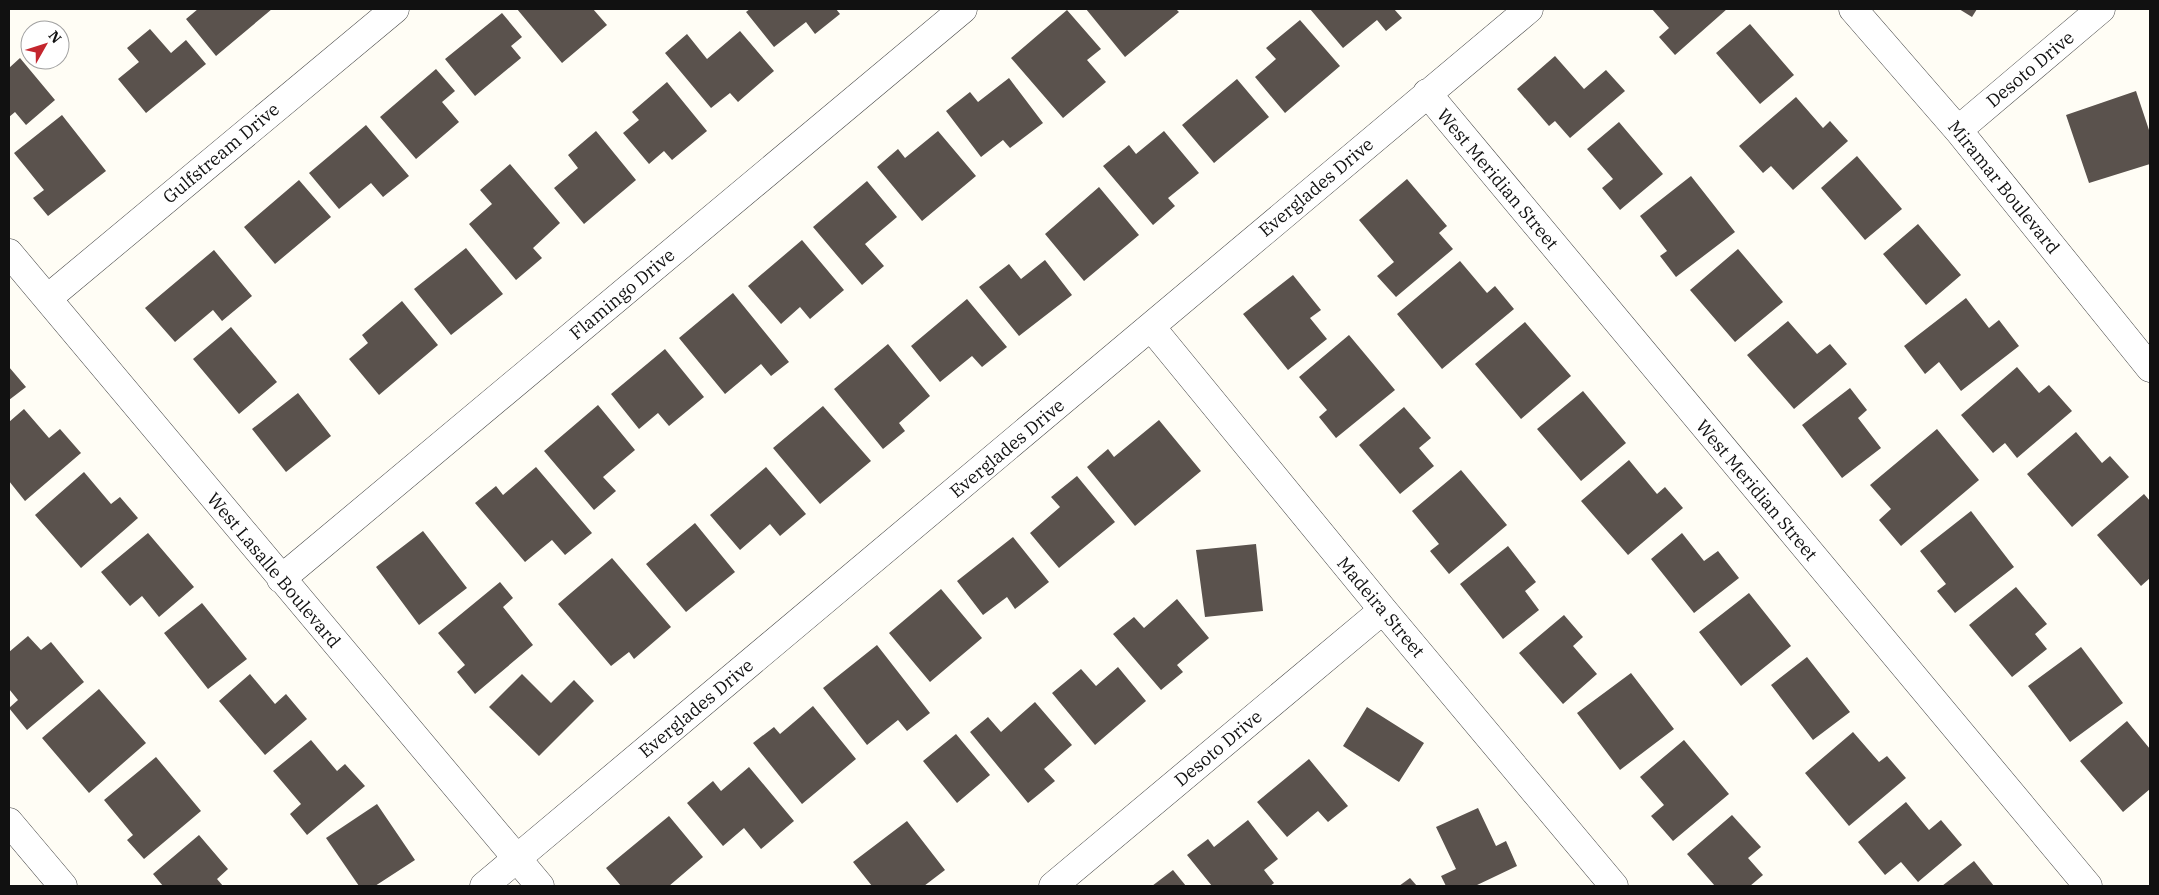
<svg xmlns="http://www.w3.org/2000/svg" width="2159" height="895" viewBox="0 0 2159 895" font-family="'IBM Plex Serif',serif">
	<rect width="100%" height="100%" fill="#fffdf5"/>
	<path fill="#5a524d" d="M198,9h74l-56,47 -30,-37z
		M517,9h76l14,16 -45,38z
		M750,9h86l4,5 -25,20 -9,-12 -32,25 -28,-35z
		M1086,9h90l3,3 -54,45z
		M1310,9h84l8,9 -16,13 -9,-11 -34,28z
		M1652,9h75l-52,46 -16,-18 10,-9z
		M1959,9h18l-5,8z
		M1067,10l34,39 -14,11 19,22 -43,36 -52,-60z
		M502,13l20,24 -11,9 10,12 -46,38 -30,-37z
		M1300,20l40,46 -55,47 -30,-36 21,-18 -10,-11z
		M1750,24l44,51 -34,29 -44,-51z
		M150,29l21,24 15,-13 20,24 -60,49 -28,-34 21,-17 -12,-14z
		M740,31l34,40 -36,31 -8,-9 -19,15 -46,-55 22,-19 20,25z
		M1555,56l29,33 22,-19 19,21 -55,47 -15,-17 -6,5 -32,-37z
		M20,58l35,42 -29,25 -11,-13 -6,5v-49z
		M436,69l19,22 -13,11 17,20 -43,37 -36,-42z
		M1009,78l34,45 -33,25 -7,-8 -22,17 -35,-46 24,-19 8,10z
		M1237,79l32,38 -55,46 -32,-38z
		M667,82l40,49 -35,29 -8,-9 -15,13 -26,-31 16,-13 -7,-8z
		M2136,91l14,42v31l-61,19 -23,-68z
		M1796,97l27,31 7,-7 18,20 -55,49 -22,-24 -8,7 -24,-27z
		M62,115l44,56 -58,45 -15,-18 11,-8 -30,-37z
		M1619,122l44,52 -43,36 -18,-22 11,-9 -26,-30z
		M366,125l43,51 -26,21 -12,-14 -32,26 -30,-36z
		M596,131l40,49 -52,44 -30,-36 24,-20 -10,-13z
		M938,131l38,45 -54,45 -45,-54 21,-18 7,9z
		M1164,131l35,42 -31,25 7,8 -22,19 -50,-59 26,-21 7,9z
		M1857,156l45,53 -37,31 -44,-52z
		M510,164l50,59 -27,25 9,10 -26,22 -47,-56 23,-20 -12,-14z
		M1691,176l44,56 -59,45 -16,-21 7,-5 -27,-35z
		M1407,179l40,47 -8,7 14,16 -57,48 -19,-21 17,-14 -35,-42z
		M299,180l32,37 -56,47 -31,-37z
		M867,181l30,36 -32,27 19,22 -22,19 -49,-58z
		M1099,187l40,48 -55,46 -39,-47z
		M1918,224l43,51 -35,30 -43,-51z
		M802,240l42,50 -34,29 -10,-12 -19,17 -33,-38z
		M466,248l37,46 -52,41 -37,-46z
		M1738,249l45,53 -48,40 -45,-52z
		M214,250l38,46 -30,25 -9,-11 -38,32 -30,-34z
		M1045,260l27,35 -53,41 -40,-49 30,-23 12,15z
		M1460,261l27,32 8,-7 19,23 -72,60 -45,-55z
		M1293,275l28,35 -11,8 17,21 -39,31 -45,-56z
		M733,293l56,69 -18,14 -10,-12 -36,30 -46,-56z
		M1966,298l23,30 10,-8 20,26 -58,45 -22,-29 -14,12 -21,-28z
		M967,299l40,48 -25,20 -10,-11 -32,26 -29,-36z
		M402,301l36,44 -59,50 -30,-36 19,-16 -6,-8z
		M1788,321l29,33 13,-10 17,20 -53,45 -47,-54z
		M1525,322l46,54 -50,43 -46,-55z
		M231,327l46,55 -38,32 -46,-55z
		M1349,335l46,55 -59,48 -17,-21 8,-7 -28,-33z
		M888,344l42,52 -31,27 6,8 -22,18 -49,-60z
		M665,349l39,48 -35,29 -11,-13 -19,16 -28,-35z
		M9,367l17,20 -17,13z
		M2017,367l22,26 10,-8 23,26 -55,47 -12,-15 -12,10 -32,-38z
		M1850,388l17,22 -9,8 23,30 -39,30 -40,-53z
		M1583,391l43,52 -45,38 -44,-52z
		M298,393l33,43 -45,36 -34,-43z
		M598,405l37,45 -32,27 13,14 -22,19 -50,-59z
		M823,406l48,55 -51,43 -47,-56z
		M1404,407l27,31 -12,10 15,18 -34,28 -41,-49z
		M24,409l25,29 11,-9 21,24 -56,48 -16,-20v-59z
		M1159,420l42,51 -66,55 -48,-59 21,-18 6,8z
		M1937,429l42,51 -78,66 -22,-26 12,-11 -21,-24z
		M2076,432l26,31 8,-7 19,21 -57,50 -45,-53z
		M1629,460l28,34 8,-7 18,21 -55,47 -47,-54z
		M536,467l56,66 -27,22 -13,-15 -27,22 -50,-59 21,-17 7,9z
		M766,467l40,47 -26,22 -10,-12 -30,26 -30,-35z
		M1461,470l46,55 -58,49 -19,-23 9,-7 -27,-33z
		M84,472l27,32 9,-7 18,21 -57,50 -46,-53z
		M1077,476l38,46 -56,46 -29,-35 30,-26 -9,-10z
		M2144,494l6,7v77l-9,8 -44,-51z
		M1971,511l43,56 -59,46 -18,-22 9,-7 -26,-33z
		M695,523l40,49 -49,40 -40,-48z
		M423,531l44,57 -48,37 -43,-58z
		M148,533l46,54 -35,30 -17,-21 -12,10 -29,-34z
		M1682,533l22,28 14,-10 21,27 -45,35 -43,-54z
		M1013,537l36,45 -34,27 -8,-12 -24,18 -26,-34z
		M1256,544l7,67 -58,6 -9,-67z
		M1508,546l28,36 -11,9 14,19 -36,29 -43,-55z
		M612,558l59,69 -37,32 -5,-7 -18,14 -53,-62z
		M500,582l13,16 -10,9 30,38 -58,49 -18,-22 8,-7 -27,-32z
		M2016,587l31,37 -12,10 12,15 -35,28 -43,-52z
		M941,589l41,49 -52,44 -41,-49z
		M1749,593l42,53 -50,40 -42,-54z
		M1177,599l32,39 -32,27 6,7 -22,18 -48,-56 21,-17 10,11z
		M202,603l45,56 -39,30 -44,-56z
		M1564,615l19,22 -10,9 24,28 -34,30 -44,-51z
		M28,636l13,14 10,-8 33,40 -57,48 -18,-22 9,-8 -9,-11v-37z
		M877,645l53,68 -23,18 -9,-11 -31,25 -44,-57z
		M2081,647l42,56 -53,39 -42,-56z
		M1807,657l43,55 -37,28 -42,-55z
		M1118,667l28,34 -51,44 -43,-52 29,-24 15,17z
		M1631,673l43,56 -54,41 -43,-57z
		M250,674l25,30 11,-10 21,25 -42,36 -46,-54z
		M522,674l29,29 23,-23 20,21 -55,55 -50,-49z
		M99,689l47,54 -57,50 -47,-55z
		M1035,702l37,43 -28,24 11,12 -27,22 -58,-71 18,-15 13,15z
		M813,706l43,53 -54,45 -49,-61 21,-16 6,7z
		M1367,707l57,36 -25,39 -56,-36z
		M2127,721l23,28v40l-27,23 -43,-51z
		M1853,732l26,30 8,-6 19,22 -57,48 -44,-53z
		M956,734l34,41 -33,28 -34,-42z
		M311,740l26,31 8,-7 20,22 -58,49 -17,-21 11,-10 -28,-33z
		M1684,740l45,54 -56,47 -22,-25 13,-11 -24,-28z
		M156,757l45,54 -57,48 -17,-19 6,-5 -29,-35z
		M1309,759l39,47 -20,16 -10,-11 -31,26 -30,-35z
		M749,767l45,54 -33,28 -17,-21 -21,18 -36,-43 26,-22 8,10z
		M1906,802l23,28 12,-10 21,25 -44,37 -17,-20 -16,13 -27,-33z
		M377,804l38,56 -40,26h-16l-33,-48z
		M1478,808l18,38 10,-5 11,25 -42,20h-29l-5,-10 15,-7 -20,-42z
		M1732,815l29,32 -13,11 15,17 -13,11h-35l-28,-32z
		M669,816l34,41 -34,29h-48l-15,-18z
		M1248,820l30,39 -14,11 10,13 -4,3h-58l-25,-31 21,-16 6,8z
		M907,821l38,49 -21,16h-52l-19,-24z
		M199,835l29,34 -11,10 6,7h-60l-10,-12z
		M1974,861l20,25h-52z
		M1173,870l13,16h-34z
		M1410,878l7,8h-18z"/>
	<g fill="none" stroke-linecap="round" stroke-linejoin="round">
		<g stroke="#444" stroke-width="29">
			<path id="street" d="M1853,9l105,121 192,238
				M1427,93l661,793
				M1958,130l143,-121
				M9,253l531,633
				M48,298l347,-289
				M1151,327l232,283 231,276
				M281,579l682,-570
				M9,822l54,64
				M484,886l1045,-877
				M1053,886l330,-276"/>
		</g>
		<use href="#street" stroke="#fff" stroke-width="28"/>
	</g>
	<g text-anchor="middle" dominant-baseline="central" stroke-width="5" stroke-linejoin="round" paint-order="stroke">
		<g font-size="18" fill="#111" stroke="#fff">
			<text transform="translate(2030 69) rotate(-40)">Desoto Drive</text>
			<text transform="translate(221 153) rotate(-40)">Gulfstream Drive</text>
			<text transform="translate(1498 179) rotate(50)">West Meridian Street</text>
			<text transform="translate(1316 187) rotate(-40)">Everglades Drive</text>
			<text transform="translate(2004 187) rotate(51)">Miramar Boulevard</text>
			<text transform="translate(622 294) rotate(-40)">Flamingo Drive</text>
			<text transform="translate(1007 448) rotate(-40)">Everglades Drive</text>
			<text transform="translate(1757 490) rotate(50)">West Meridian Street</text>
			<text transform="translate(274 570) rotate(50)">West Lasalle Boulevard</text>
			<text transform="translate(1381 607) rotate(50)">Madeira Street</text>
			<text transform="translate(696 708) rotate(-40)">Everglades Drive</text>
			<text transform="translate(1218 748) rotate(-40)">Desoto Drive</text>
		</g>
	</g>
	<rect width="2159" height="895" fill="none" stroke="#111111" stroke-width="20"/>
	<g transform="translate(45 45) rotate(51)"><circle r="24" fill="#ffffff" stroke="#a0a0a0"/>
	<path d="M0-4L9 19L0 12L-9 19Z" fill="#c4262e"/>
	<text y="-8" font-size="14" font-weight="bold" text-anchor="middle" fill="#111111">N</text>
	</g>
</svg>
